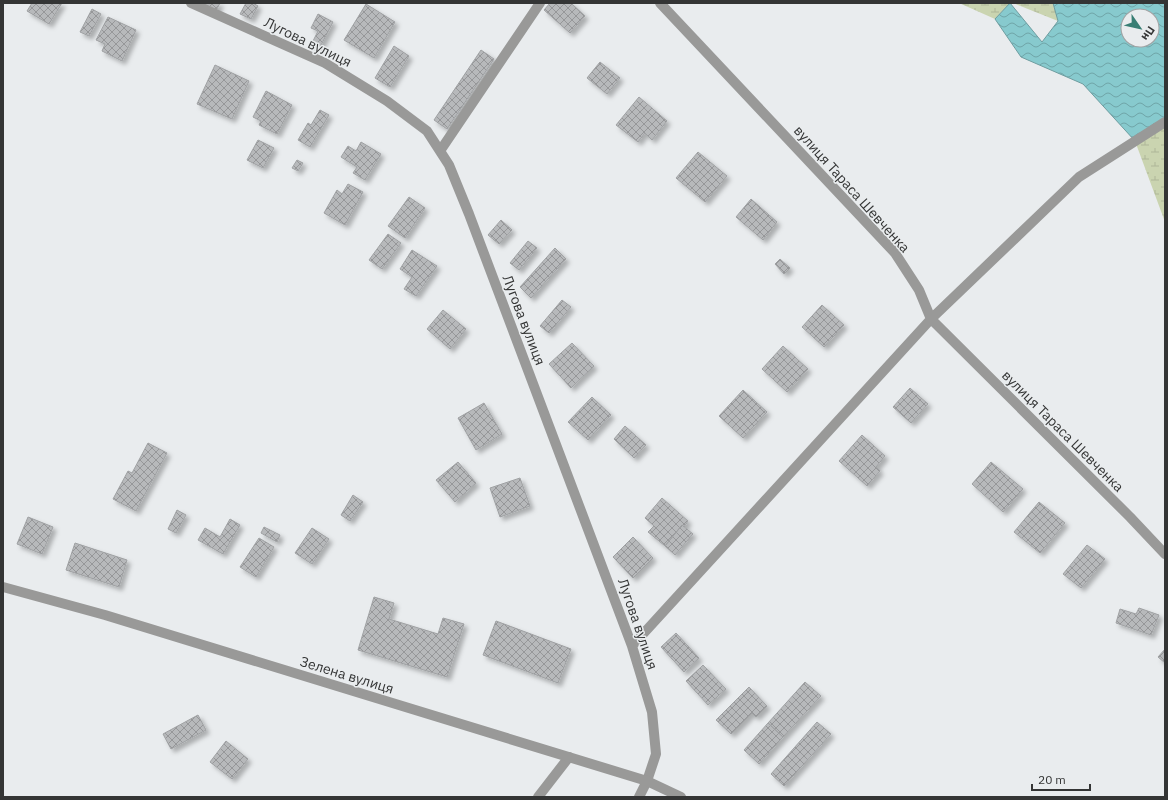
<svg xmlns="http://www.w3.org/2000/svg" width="1168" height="800" viewBox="0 0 1168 800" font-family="'IBM Plex Sans',sans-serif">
	<defs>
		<pattern id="wetland-marsh" width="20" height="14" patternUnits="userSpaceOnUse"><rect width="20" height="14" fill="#cad4b0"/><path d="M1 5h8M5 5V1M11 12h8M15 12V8" fill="none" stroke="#aeb798"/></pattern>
		<pattern id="water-waves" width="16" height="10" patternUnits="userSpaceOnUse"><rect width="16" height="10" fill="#87cace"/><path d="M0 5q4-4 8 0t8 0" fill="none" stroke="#6fa5a8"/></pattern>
		<pattern id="building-cross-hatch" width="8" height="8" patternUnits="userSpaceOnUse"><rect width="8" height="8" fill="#b7b9bb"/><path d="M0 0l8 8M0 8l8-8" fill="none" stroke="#969799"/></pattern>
		<filter id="shadow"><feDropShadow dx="3.5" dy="3.5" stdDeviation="2" flood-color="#0004"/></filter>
	</defs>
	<rect width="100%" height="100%" fill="#e9ecee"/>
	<path fill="url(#wetland-marsh)" d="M959,3h51l-15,16z
		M1013,3h40l5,18z
		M1165,122v100l-30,-81z"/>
	<path fill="url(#water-waves)" stroke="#6e9da0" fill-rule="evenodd" d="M1010,3l32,39 16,-21 -5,-18h112v119l-30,19 -52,-57 -62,-27 -26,-38zM1128,16h24v24h-24z"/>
	<path fill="url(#building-cross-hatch)" stroke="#9fa1a3" filter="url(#shadow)" d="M32,3h30l-13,21 -22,-13z
		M199,3h21l-4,8z
		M246,3h7l5,3 -7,13 -11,-5z
		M550,3h21l14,13 -15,17 -26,-23z
		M366,4l29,18 -21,36 -30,-18z
		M92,9l9,5 -12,22 -9,-4z
		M318,14l15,8 -14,27 -8,-4 7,-14 -7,-3z
		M108,17l28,13 -14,31 -20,-10 3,-7 -9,-4z
		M394,46l15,10 -19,31 -15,-9z
		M481,50l13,9 -47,70 -13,-9z
		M600,62l20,16 -13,16 -20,-16z
		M215,65l34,16 -17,38 -35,-15z
		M266,91l26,14 -15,29 -18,-9 2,-4 -8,-4z
		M639,97l28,24 -15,19 -7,-7 -7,9 -22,-17z
		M320,110l9,5 -19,32 -12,-7 10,-17 3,2z
		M258,140l16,8 -11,20 -16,-8z
		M361,142l20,12 -16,26 -12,-7 4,-6 -16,-10 7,-11 8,5z
		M698,152l29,24 -22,26 -29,-24z
		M297,160l6,3 -5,8 -6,-3z
		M348,184l15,8 -18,33 -21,-12 13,-23 5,4z
		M409,197l16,11 -20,30 -17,-12z
		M751,199l26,23 -14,18 -27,-23z
		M501,220l11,10 -13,14 -11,-9z
		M388,234l13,9 -19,26 -13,-9z
		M528,241l9,7 -18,22 -9,-7z
		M555,248l11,11 -35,39 -11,-11z
		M412,250l25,16 -21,30 -12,-7 8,-12 -12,-8z
		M780,259l10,9 -6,6 -9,-10z
		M562,300l9,7 -22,26 -9,-7z
		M822,305l22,20 -20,22 -22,-20z
		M443,310l23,19 -16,20 -23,-20z
		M572,343l22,23 -23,22 -22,-24z
		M783,346l25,23 -21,23 -25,-23z
		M910,388l18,16 -17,19 -18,-16z
		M743,390l24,22 -24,26 -24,-22z
		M592,397l19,18 -23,25 -20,-18z
		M484,403l18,31 -26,16 -18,-32z
		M625,426l21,19 -12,13 -20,-19z
		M862,435l23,21 -9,11 4,4 -13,15 -28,-25z
		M148,443l19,10 -31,58 -23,-12 15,-28 4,2z
		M458,462l18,21 -21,19 -19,-22z
		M991,462l32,27 -20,23 -31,-28z
		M520,478l10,28 -30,11 -10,-29z
		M353,495l10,7 -13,19 -9,-6z
		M662,498l26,23 -4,6 -2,-2 -17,21 -17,-14 6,-6 -9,-8z
		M1039,502l26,21 -25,30 -26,-21z
		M177,510l9,5 -10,18 -8,-4z
		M28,517l25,10 -11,27 -25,-10z
		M230,519l10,6 -17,29 -25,-14 7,-12 15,9z
		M682,525l11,9 -18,21 -10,-9z
		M264,527l16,8 -3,7 -16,-9z
		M312,528l17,11 -17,25 -17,-11z
		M633,537l20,21 -20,20 -20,-21z
		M259,538l15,9 -18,30 -16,-10z
		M75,543l52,17 -8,27 -53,-17z
		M1087,545l18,14 -24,29 -18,-14z
		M374,597l20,6 -5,16 49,15 5,-16 21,6 -17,53 -89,-27z
		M1139,608l20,7 -8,20 -35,-12 4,-14 16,5z
		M496,621l75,28 -13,34 -75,-28z
		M676,633l23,25 -15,14 -23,-25z
		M1165,649v14l-7,-6z
		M703,665l23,24 -18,16 -22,-24z
		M805,682l16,14 -38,41 -15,-14z
		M749,687l18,19 -11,11 -4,-4 -21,21 -15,-14z
		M198,715l8,15 -35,19 -8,-15z
		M817,722l14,12 -47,52 -13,-12z
		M768,723l15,14 -24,27 -15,-14z
		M226,741l22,18 -16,20 -22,-17z"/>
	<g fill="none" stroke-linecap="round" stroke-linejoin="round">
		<path stroke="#999998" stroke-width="10" d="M191,3l134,60 62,38 40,30 22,34 20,49 163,432 20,66 4,42 -9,27 -8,16
			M660,3l235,250 24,37 12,29 199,198 35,37
			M440,151l100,-148
			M632,646l299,-327 148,-142 86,-55
			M538,797l31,-40"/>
		<path stroke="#999998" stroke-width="10" d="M3,587l102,28 542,166 34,16"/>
	</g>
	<g text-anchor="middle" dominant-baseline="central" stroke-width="3" stroke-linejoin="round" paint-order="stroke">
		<g font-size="14" fill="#343535" stroke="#e9ecee">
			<text transform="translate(308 42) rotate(26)">Лугова вулиця</text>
			<text transform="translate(852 189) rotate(48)">вулиця Тараса Шевченка</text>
			<text transform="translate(524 320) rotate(69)">Лугова вулиця</text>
			<text transform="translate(1063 431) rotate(45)">вулиця Тараса Шевченка</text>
			<text transform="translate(638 624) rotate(71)">Лугова вулиця</text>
			<text transform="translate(347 675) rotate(17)">Зелена вулиця</text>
		</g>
	</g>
	<rect width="1168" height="800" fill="none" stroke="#343535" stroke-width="8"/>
	<g transform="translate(1140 28) rotate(124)"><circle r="19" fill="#e9ecee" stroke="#a1a3a4"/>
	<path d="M0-3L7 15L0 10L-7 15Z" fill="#397e74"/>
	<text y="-6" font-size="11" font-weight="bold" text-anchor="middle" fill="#343535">Пн</text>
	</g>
	<path d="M1032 784v6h58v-6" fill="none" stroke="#343535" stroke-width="2"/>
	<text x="1038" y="784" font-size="12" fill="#343535" stroke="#e9ecee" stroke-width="3" paint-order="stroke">20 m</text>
</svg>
